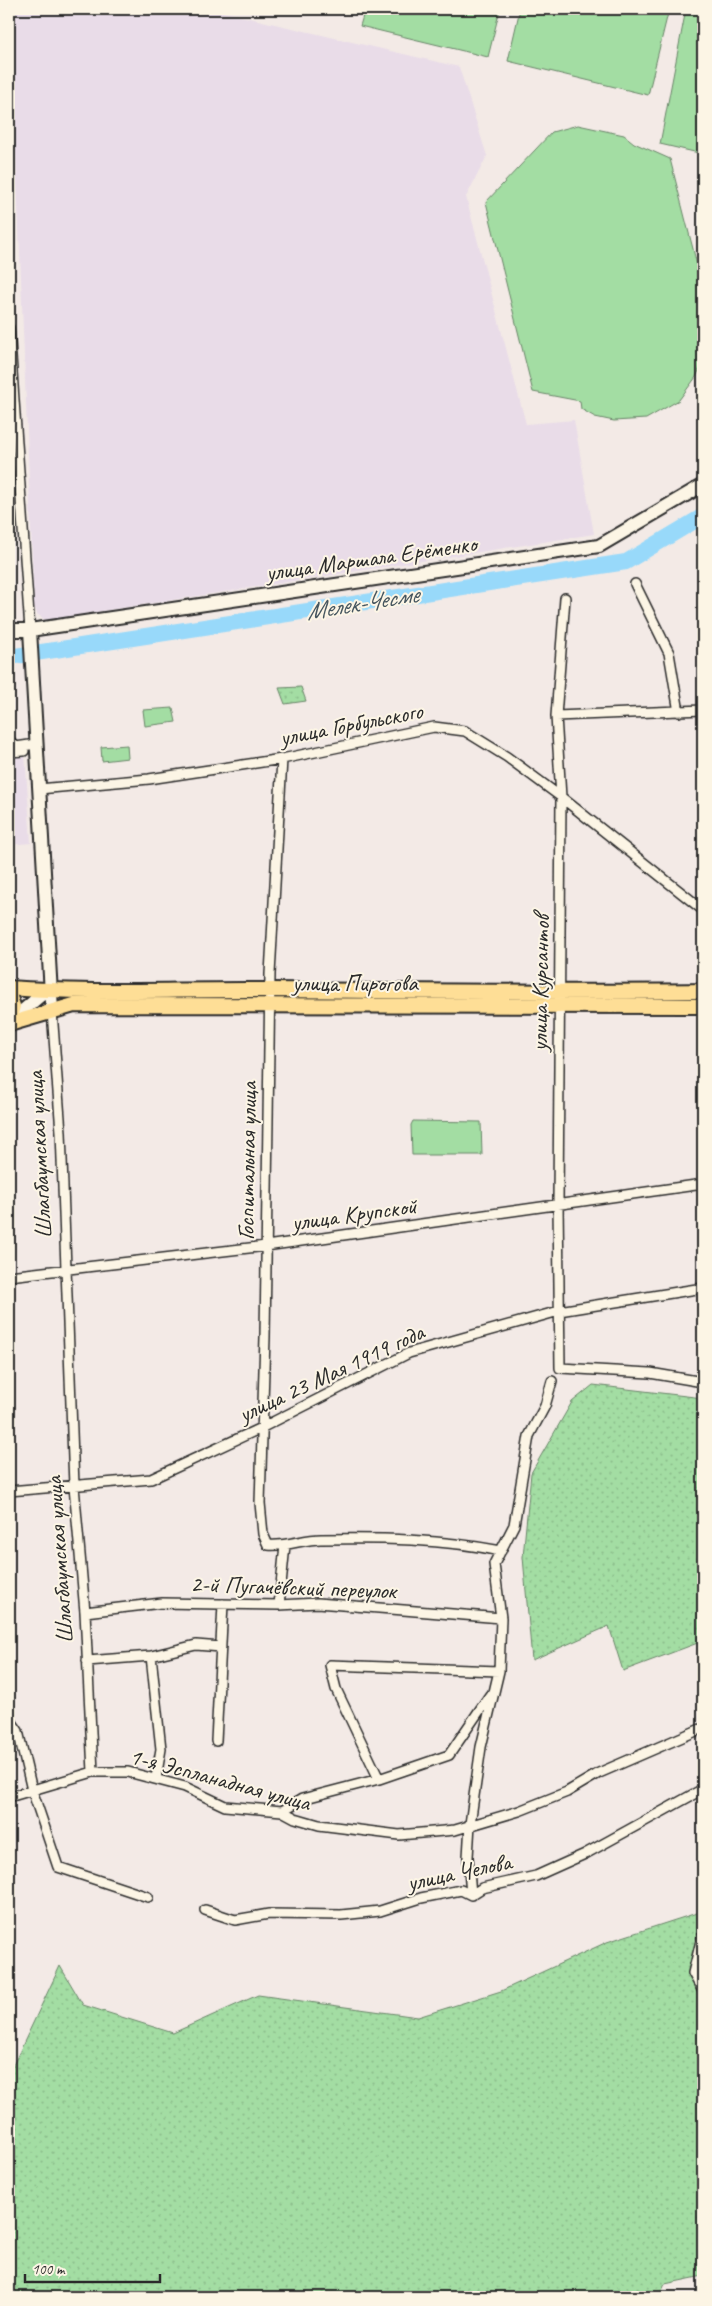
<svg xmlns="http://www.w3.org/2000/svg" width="712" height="2306" viewBox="0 0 712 2306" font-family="Caveat,sans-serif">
	<defs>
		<pattern id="grass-dots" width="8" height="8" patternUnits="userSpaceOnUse" patternTransform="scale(1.25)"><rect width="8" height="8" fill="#a3dda3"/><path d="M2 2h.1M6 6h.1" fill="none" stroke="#8cbe8c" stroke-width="1.8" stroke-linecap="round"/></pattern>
	</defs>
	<rect width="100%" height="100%" fill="#f3eae6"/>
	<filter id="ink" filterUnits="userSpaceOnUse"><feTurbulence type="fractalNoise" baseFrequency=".02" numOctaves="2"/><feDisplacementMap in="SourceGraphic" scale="10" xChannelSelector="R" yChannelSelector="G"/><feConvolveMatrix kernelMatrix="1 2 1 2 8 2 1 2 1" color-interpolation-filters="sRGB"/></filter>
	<g filter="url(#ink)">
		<path fill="#e9dce8" d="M9,9h202l248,58 28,89 -21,41 60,227 48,-4 20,114 -549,86 -8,-6 -3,-9 -18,-451h-7z
			M25,755l6,88 -22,2v-88z"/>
		<path fill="url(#grass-dots)" stroke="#678467" d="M301,687l5,14 -21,3 -6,-16z
			M593,1385l110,13v243l-80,30 -14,-45 -77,34 -9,-103 8,-84 41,-71z
			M703,1911v365l-38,8 -6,13h-650v-223l51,-108 23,39 90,28 85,-38 160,22 83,-26 106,-49z"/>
		<path fill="#a3dda3" stroke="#678467" d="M365,9h135l-12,48 -128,-31z
			M520,9h149l-21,86 -140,-34z
			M686,9l17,4v141l-43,-10z
			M578,125l46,10 10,8 36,16 33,129v74l-7,15 -17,23 -33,19 -32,2 -19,-4 -14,-8 -1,-8 -47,-9 -47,-190 66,-70z
			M173,708l3,14 -31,4 -2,-16z
			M127,745l1,13 -26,3 -1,-14z
			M413,1121l68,1 1,33h-70l-1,-30z"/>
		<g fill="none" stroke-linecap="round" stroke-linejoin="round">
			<path stroke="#98d9fa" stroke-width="16" d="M9,657l617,-95 77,-46"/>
			<g stroke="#2b2b2b" stroke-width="12">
				<path id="street" d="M9,328l21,302
					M635,584l34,69 10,59
					M565,598l-9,118 5,81 -3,407 2,164 90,5 53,9
					M556,716l147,-6
					M9,740l7,7 20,-3
					M9,752l15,-1
					M282,759l-12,215 -5,363 -5,166 3,31 5,11c18,2 35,-6 53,-6 61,-1 121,0 180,12
					M39,789l110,-10 133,-20 152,-32 31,4 42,26 54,40 142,113
					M52,1011l9,121 13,354 11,126 8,160
					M9,1276l257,-30 437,-62
					M9,1491l142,-12 112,-52 146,-74 150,-42 144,-23
					M279,1605l6,-60
					M85,1612l77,-9 117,2 39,-2 183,15
					M151,1656l10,93 -5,29
					M87,1661l64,-5 45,-11 25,2
					M9,1718l9,13 14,59 26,77 90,30
					M216,1741l7,-137
					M379,1779l-43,-90 -6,-24 169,6
					M9,1797l84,-25h35l57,15 40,19 57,5 13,7 24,7 80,10 56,-5 64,-19 48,-19 32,-19 104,-45
					M282,1811l20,-12 77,-20 70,-24 41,-60
					M471,1895l-3,-38 2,-33 11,-77 18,-76 2,-53 -7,-54 20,-39 15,-89 16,-30 7,-25
					M205,1910l30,10 34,-6 72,1 39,-4 41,-13 40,-8 10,5 11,-7 54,-12 49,-22 118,-65
					M703,1933l-10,40 10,18"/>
			</g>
			<g stroke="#2b2b2b" stroke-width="16">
				<path id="secondary" d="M9,630h21l569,-84 104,-61
					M30,630l22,381
					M9,1022l31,-26 10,-5"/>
			</g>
			<g stroke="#2b2b2b" stroke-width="18">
				<path id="primary" d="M9,988c86,6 173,1 260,2 145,1 289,3 434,1
					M9,995l4,11 -4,15
					M9,1024l65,-19 629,1"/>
			</g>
			<use href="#street" stroke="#fcf5e5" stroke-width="9"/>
			<use href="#secondary" stroke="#fcf5e5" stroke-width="12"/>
			<use href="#primary" stroke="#fede96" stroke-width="14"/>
		</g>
	</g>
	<g text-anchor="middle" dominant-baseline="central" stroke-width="4" stroke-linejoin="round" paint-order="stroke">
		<g font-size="24" fill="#2b2b2b" stroke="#fcf5e5">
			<text transform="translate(371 558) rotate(-8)">улица Маршала Ерёменко</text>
			<text transform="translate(351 724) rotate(-11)">улица Горбульского</text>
			<text x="355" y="983">улица Пирогова</text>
			<text transform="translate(540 983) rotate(-89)">улица Курсантов</text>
			<text transform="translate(39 1155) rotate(-93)">Шлагбаумская улица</text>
			<text transform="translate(247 1161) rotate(-89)">Госпитальная улица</text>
			<text transform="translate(354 1214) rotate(-8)">улица Крупской</text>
			<text transform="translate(331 1373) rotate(-25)">улица 23 Мая 1919 года</text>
			<text transform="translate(59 1560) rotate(-94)">Шлагбаумская улица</text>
			<text transform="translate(293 1587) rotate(2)">2-й Пугачёвский переулок</text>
			<text transform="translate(220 1779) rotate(15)">1-я Эспланадная улица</text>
			<text transform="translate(459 1872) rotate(-12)">улица Челова</text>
		</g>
		<g font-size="25" font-style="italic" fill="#46565f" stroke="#fcf5e5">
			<text transform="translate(362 603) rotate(-9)">Мелек-Чесме</text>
		</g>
	</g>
	<rect width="712" height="2306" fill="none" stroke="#fcf5e5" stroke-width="30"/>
	<rect x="15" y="15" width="682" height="2276" fill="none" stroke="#2b2b2b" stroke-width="2" filter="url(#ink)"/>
	<path d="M25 2274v8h135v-8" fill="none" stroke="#2b2b2b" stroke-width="2.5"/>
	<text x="32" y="2274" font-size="15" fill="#2b2b2b" stroke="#fcf5e5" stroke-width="4" paint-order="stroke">100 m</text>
</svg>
